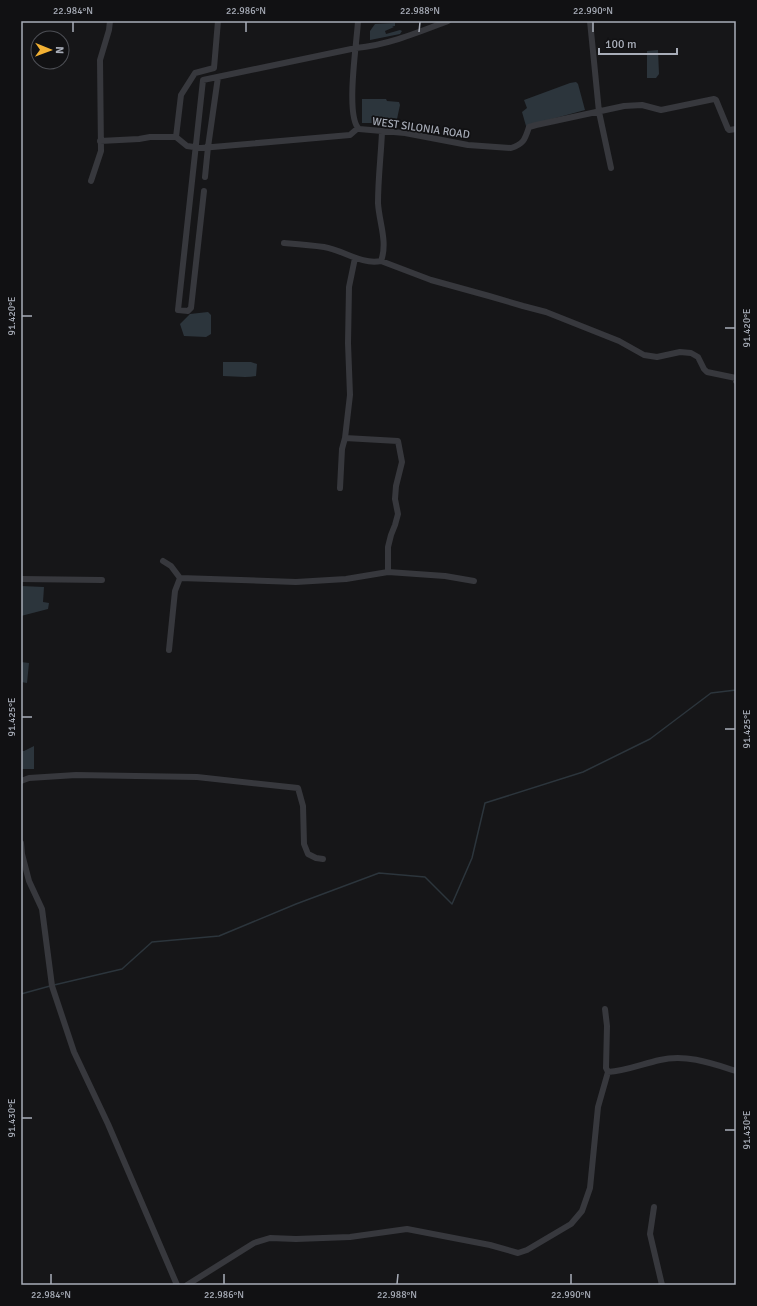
<svg xmlns="http://www.w3.org/2000/svg" width="757" height="1306" viewBox="0 0 757 1306" font-family="Signika,sans-serif">
	<rect width="100%" height="100%" fill="#161618"/>
	<path fill="#2c353c" d="M395,23v3h-3l2,1 -9,4 1,3 14,-4 2,1 -2,3 -30,6v-9l5,-7z
		M658,50l1,24 -3,4h-9v-27z
		M576,82l2,2 7,26 -59,16 -4,-14 5,-4 -3,-8 46,-17z
		M362,99h24l1,2 12,1 1,3 -3,14 -15,4h-20z
		M208,312l3,3v19l-5,3 -22,-1 -4,-12 10,-10z
		M223,362h28l6,2 -1,12c-11,2 -22,0 -33,0z
		M21,586l23,1 -1,15 6,1 -1,6 -27,7z
		M21,662l8,1 -2,20 -6,-1z
		M34,746v23h-13v-18h3z"/>
	<g fill="none" stroke-linecap="round" stroke-linejoin="round">
		<path stroke="#2c353c" stroke-width="1.5" d="M54,985l68,-16 30,-27 67,-6 77,-32 83,-31 46,4 27,27 20,-46 13,-55 98,-31 67,-33 61,-46 25,-3
			M21,994l29,-8"/>
		<path stroke="#37383d" stroke-width="6" d="M358,21c-1,21 -13,95 1,108l46,4 63,12 43,3c13,-4 14,-9 18,-21l7,-2 88,-19 18,-1 19,5 53,-11 2,1 12,29 1,1 7,-1
			M590,21l9,91 12,56
			M176,137l5,-42 14,-22 19,-5 4,-47
			M100,141l39,-2 11,-2h26l11,9 14,2 149,-13 8,-7
			M205,177l3,-30 10,-70
			M91,181l10,-30 -1,-91 9,-30 1,-9
			M204,191l-13,117 -3,3 -10,-1 25,-230 153,-32c32,-3 63,-16 92,-27
			M284,243c13,1 27,2 40,4 19,3 37,18 57,14l50,19 58,16 34,10 23,6 73,29 25,14 13,2 23,-5 11,1 7,4 6,12 3,3 29,6v3
			M381,261c7,-19 -2,-39 -3,-58 0,-24 3,-48 4,-71
			M345,438l53,3 4,21 -6,24 -1,13 3,15 -3,11 -4,10 -3,12v25
			M340,488l2,-39 3,-11 5,-43 -2,-52 1,-56 6,-29
			M163,561l8,5 9,12 116,4 50,-3 42,-7 57,4 29,5
			M21,579l81,1
			M169,650l6,-59 5,-13
			M21,781l8,-3 47,-3 121,2 101,11 5,18 1,38 4,10 8,4 7,1
			M21,843l1,11 7,27 13,28 10,77 22,66 34,72 69,161
			M608,1072c18,-1 34,-8 52,-12 26,-6 51,3 76,11
			M654,1207l-4,27 12,51
			M187,1285l67,-42 16,-5 26,1 54,-2 57,-8 83,16 28,8 9,-3 44,-26 11,-13 8,-23 8,-81 10,-35 -2,-4 1,-42 -2,-17"/>
	</g>
	<path fill="none" stroke="#a8adb8" stroke-width="1.5" d="M73,32v-10M246,32v-10M419,32l1,-10M593,32v-10M22,316h10M725,328h10M22,717h10M725,729h10M22,1118h10M725,1130h10M51,1284v-10M224,1284v-10M397,1284l1,-10M571,1284v-10"/>
	<g text-anchor="middle" dominant-baseline="central" stroke-width="3.5" stroke-linejoin="round" paint-order="stroke">
		<g font-size="11" fill="#a8adb8" stroke="#111113">
			<text transform="translate(421 128) rotate(8)">WEST SILONIA ROAD</text>
		</g>
	</g>
	<rect width="757" height="1306" fill="none" stroke="#111113" stroke-width="44"/>
	<g transform="translate(50 50) rotate(91)"><circle r="19" fill="#111113" stroke="#4d4f55"/>
	<path d="M0-3L7 15L0 10L-7 15Z" fill="#f2b134"/>
	<text y="-6" font-size="11" font-weight="bold" text-anchor="middle" fill="#a8adb8">N</text>
	</g>
	<path d="M599 48v6h78v-6" fill="none" stroke="#a8adb8" stroke-width="2"/>
	<text x="605" y="48" font-size="12" fill="#a8adb8" stroke="#111113" stroke-width="3" paint-order="stroke">100 m</text>
	<rect x="22" y="22" width="713" height="1262" fill="none" stroke="#a8adb8" stroke-width="1.5"/>
	<g font-size="10" text-anchor="middle" fill="#a8adb8">
		<text x="73" y="14">22.984°N</text>
		<text x="246" y="14">22.986°N</text>
		<text x="420" y="14">22.988°N</text>
		<text x="593" y="14">22.990°N</text>
		<text transform="translate(11 316) rotate(-90)" y="4">91.420°E</text>
		<text transform="translate(746 328) rotate(-90)" y="4">91.420°E</text>
		<text transform="translate(11 717) rotate(-90)" y="4">91.425°E</text>
		<text transform="translate(746 729) rotate(-90)" y="4">91.425°E</text>
		<text transform="translate(11 1118) rotate(-90)" y="4">91.430°E</text>
		<text transform="translate(746 1130) rotate(-90)" y="4">91.430°E</text>
		<text x="51" y="1298">22.984°N</text>
		<text x="224" y="1298">22.986°N</text>
		<text x="397" y="1298">22.988°N</text>
		<text x="571" y="1298">22.990°N</text>
	</g>
</svg>
